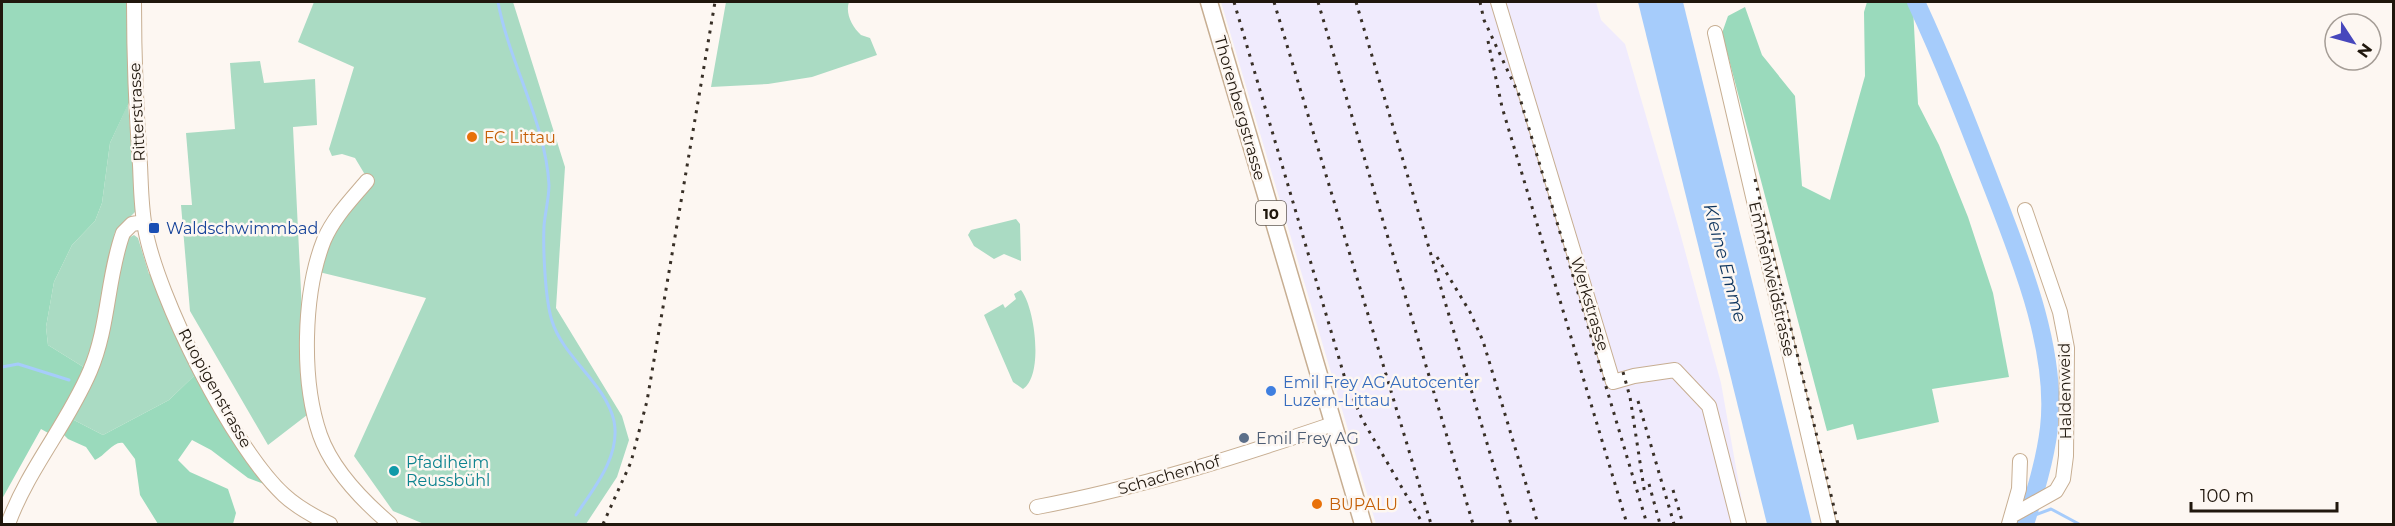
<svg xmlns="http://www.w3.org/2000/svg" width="2395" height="526" viewBox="0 0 2395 526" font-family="Montserrat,sans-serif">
	<rect width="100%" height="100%" fill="#fdf7f2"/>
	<path fill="#f0ebfd" d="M1221,2h375l5,18 24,24 54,185 42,154 25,141h-370z"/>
	<path fill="#aadbc3" d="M314,2h199l52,165 -9,141 66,108 7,24 -12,37 -31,47h-162l-31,-13 -39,-55 72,-158 -107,-26 11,-37 40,-52 -15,-25 -13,-4 -10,2 -3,-7 25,-82 -56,-25z
		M726,2h123c-4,11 3,25 12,33l9,3 7,17 -65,22 -44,7 -57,3z
		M260,61l4,22 51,-4 2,46 -24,2 14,288 -39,30 -78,-134 -9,-106h11l-6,-72 49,-4 -5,-66z
		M128,104l9,106 -22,22 -13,79 -17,57 -37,-23 -2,-18 8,-45 18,-37 23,-24 7,-18 8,-60z
		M1016,219l4,5 1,37 -17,-7 -10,5 -20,-13 -6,-11 3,-5z
		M134,235l4,3 11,36h2l46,99 -28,27 -66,35 -33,-17 53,-177z
		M1021,290c14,17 23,86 2,99l-10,-7 -29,-67 19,-11 2,4 11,-9 -2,-5z"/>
	<path fill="#9adabc" d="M2,2h132v90l-24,51 -8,60 -7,18 -23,24 -18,37 -8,45 2,18 37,23 -35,66 -9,-5 -39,70z
		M1867,2h43l3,5 5,97 21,41 29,72 25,76 16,84 -77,12 7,33 -82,18 -4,-16 -26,7 -105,-398 6,-17 17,-9 17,48 33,41 7,90 28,14 35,-124 -1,-64z
		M197,373l41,73 26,38 -16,-6 -37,-28 -19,-10 -14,20 12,12 38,17 8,24 -3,11h-75l-18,-29 -5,-36 -12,-16c-10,-2 -18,13 -28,17l-9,-13 -18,-8 -5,-5 7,-16 33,17 66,-35z"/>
	<path fill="#a6ccfb" d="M1638,2h45l129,522h-45z"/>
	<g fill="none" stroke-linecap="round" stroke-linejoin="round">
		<path stroke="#a6ccfb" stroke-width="3" d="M498,2c11,60 48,122 51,183 0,13 -4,28 -5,41 -1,23 1,73 8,95 11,36 54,63 62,100 7,35 -20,67 -38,94
			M2,367l16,-3 51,16
			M2027,518l24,-9 28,15"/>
		<path stroke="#a6ccfb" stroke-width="18" d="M1916,2c28,60 52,122 76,184 28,72 66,164 57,242 -4,33 -14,65 -24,96"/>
		<g stroke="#c7ae92" stroke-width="16">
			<path id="minor" d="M134,2c0,54 2,108 6,163 1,20 1,42 5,63 12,69 88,220 139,267 14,13 29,21 46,29
				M1498,2l115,380 21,-6 41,-6 34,36 30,118
				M1715,33l114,491
				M367,181c-16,19 -33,36 -43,59 -21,53 -23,141 -4,195 12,34 43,66 70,89
				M1037,507c101,-19 199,-50 296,-83
				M2013,515l43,-24 7,-12 3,-23 1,-108 -7,-36 -35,-102
				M8,524c20,-55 59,-99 82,-153 19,-44 17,-94 33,-138l9,-9 12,-2
				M2009,524l10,-35 1,-28"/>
		</g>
		<g stroke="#c7ae92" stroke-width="19">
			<path id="major" d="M1209,2l154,522"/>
		</g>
		<use href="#minor" stroke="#fff" stroke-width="14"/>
		<use href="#major" stroke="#fff" stroke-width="16"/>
		<path stroke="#382f26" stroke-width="3" stroke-dasharray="3 6" stroke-linecap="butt" d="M1234,2l112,380 16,37 61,105
			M1274,2l157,522
			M1318,2l155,522
			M1356,2l155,522
			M1480,2l4,18 35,75 128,429
			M1488,41l14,66 125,417
			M1755,179l83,345
			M1437,257l33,55 13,29 55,183
			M1623,372l7,25 15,98
			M1638,401l36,123
			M1649,484l11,40
			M1673,490l10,34
			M603,524l28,-62 16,-61 68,-399"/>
	</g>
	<g fill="#e8710a" stroke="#fdf7f2" stroke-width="2">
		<circle cx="472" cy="137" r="6"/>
		<circle cx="1317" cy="504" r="6"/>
	</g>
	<rect fill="#1a4fb4" stroke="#fdf7f2" stroke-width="2" x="148" y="222" width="12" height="12" rx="3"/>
	<circle fill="#3f7fe0" stroke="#fdf7f2" stroke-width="2" cx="1271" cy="391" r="6"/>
	<circle fill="#5c6f8a" stroke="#fdf7f2" stroke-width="2" cx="1244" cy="438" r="6"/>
	<circle fill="#0f9aa8" stroke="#fdf7f2" stroke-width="2" cx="394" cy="471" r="6"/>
	<g text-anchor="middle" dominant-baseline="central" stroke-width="5" stroke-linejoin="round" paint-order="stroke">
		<rect fill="#fdf7f2" stroke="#625a52" stroke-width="1.5" x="1256" y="201" width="30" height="24" rx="4.5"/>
		<g font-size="15" font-weight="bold" fill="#20170d">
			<text x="1271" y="213">10</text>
		</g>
		<g font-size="16" fill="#20170d" stroke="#fdf7f2">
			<text transform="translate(1240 108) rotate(74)">Thorenbergstrasse</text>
			<text transform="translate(137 112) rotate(-93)">Ritterstrasse</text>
			<text transform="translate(1772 279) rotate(77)">Emmenweidstrasse</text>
			<text transform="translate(1590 304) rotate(73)">Werkstrasse</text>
			<text transform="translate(215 388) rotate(61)">Ruopigenstrasse</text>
			<text transform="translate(2065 391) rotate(-91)">Haldenweid</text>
			<text transform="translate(1169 475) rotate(-16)">Schachenhof</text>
		</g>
		<g font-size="16" fill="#c56008" stroke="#fdf7f2" text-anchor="start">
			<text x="484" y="137">FC Littau</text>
			<text x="1329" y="504">BUPALU</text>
		</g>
		<g font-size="16" fill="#164399" stroke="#fdf7f2" text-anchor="start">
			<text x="166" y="228">Waldschwimmbad</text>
		</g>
		<g font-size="16" fill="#366cbe" stroke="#fdf7f2" text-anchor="start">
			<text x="1283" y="382">Emil Frey AG Autocenter<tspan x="1283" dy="18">Luzern-Littau</tspan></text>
		</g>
		<g font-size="16" fill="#4e5e75" stroke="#fdf7f2" text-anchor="start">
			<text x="1256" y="438">Emil Frey AG</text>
		</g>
		<g font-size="16" fill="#0d838f" stroke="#fdf7f2" text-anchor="start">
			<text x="406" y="462">Pfadiheim<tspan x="406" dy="18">Reussbühl</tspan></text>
		</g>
		<g font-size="18" font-style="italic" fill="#0e355f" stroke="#fdf7f2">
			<text transform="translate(1725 263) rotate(75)">Kleine Emme</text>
		</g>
	</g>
	<rect width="2395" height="526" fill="none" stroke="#20170d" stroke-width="6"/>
	<g transform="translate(2353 42) rotate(126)"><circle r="28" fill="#fdf7f2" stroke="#a59d96" stroke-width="1.5"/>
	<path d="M0-4.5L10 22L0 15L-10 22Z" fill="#4747bc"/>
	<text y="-9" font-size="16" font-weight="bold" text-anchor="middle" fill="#20170d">N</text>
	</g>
	<path d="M2191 502v9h146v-9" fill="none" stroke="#20170d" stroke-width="3"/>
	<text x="2200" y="502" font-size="18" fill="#20170d" stroke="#fdf7f2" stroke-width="4.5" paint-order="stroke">100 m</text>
</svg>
